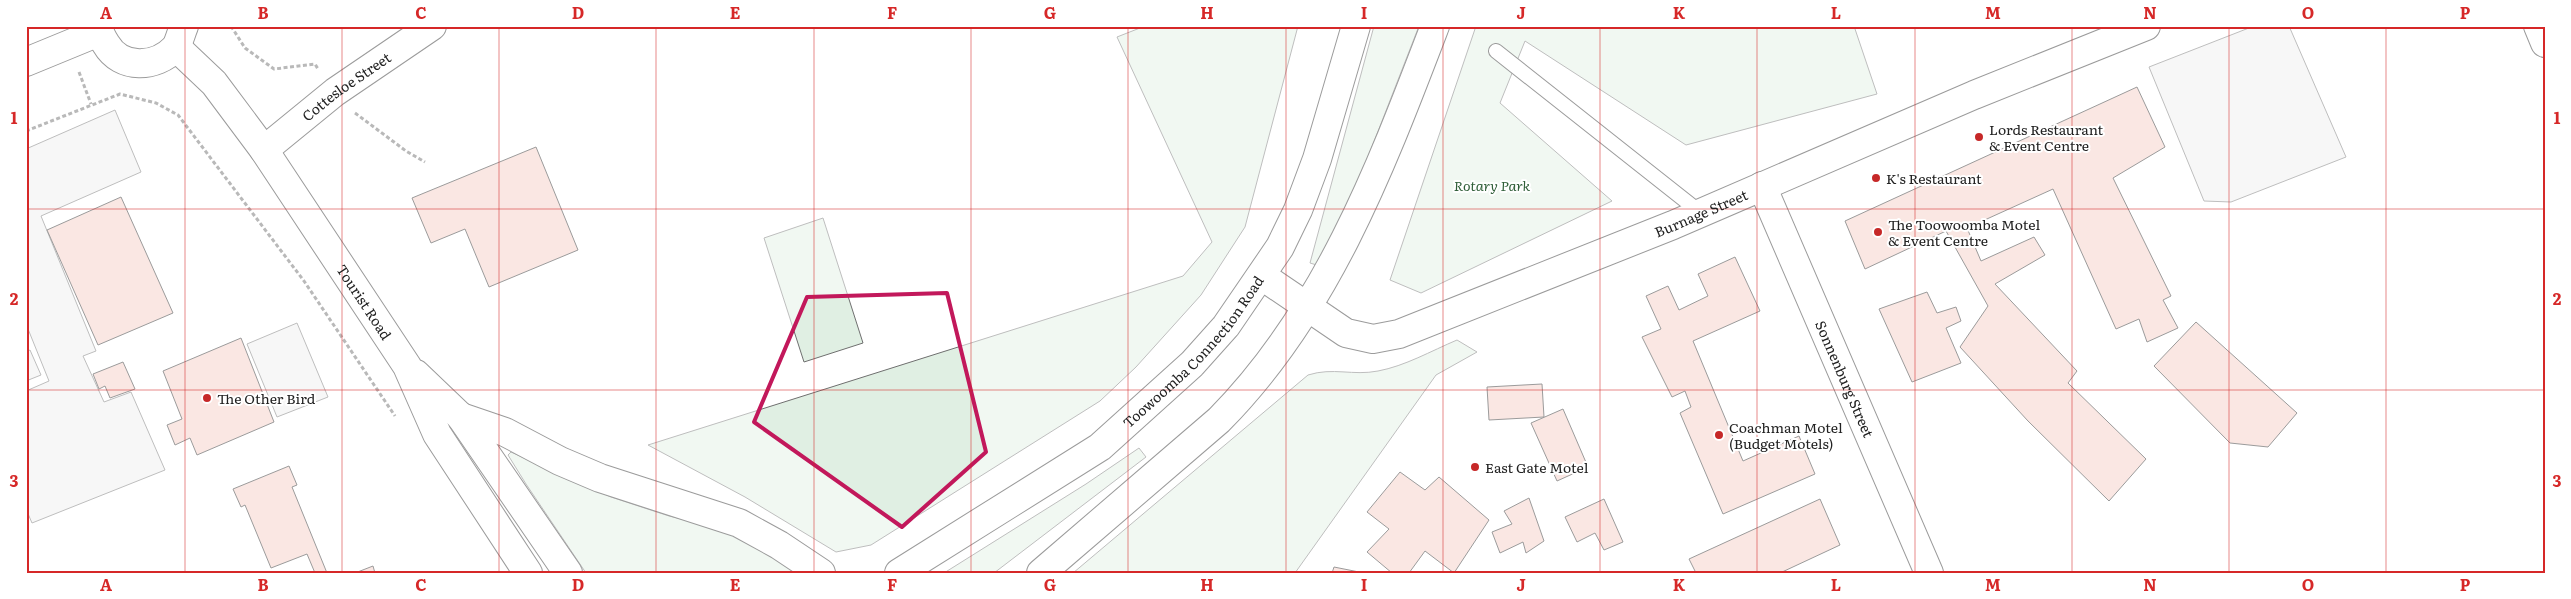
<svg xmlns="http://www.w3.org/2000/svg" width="2571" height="599" viewBox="0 0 2571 599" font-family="Literata,serif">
	<rect width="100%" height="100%" fill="#fff"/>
	<path fill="#e0efe3" stroke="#6f6f6f" d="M1145,26h153l-53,201 -44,68 -65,72 -36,34 -229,144 -35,7 -91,-55 -97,-52 535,-169 29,-34 -95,-205z
		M1374,26h45l-65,167 -34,73 -10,-3z
		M1476,26h378l23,68 -191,51 -161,-104 -25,62 112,98 -191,92 -31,-13z
		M823,218l40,125 -59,19 -40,-124z
		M1457,340l20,12 -41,23 -141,198h-222l235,-198c25,-8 45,1 70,-4 27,-5 53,-20 79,-31z
		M1139,448l7,9 -152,116h-50l142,-89z
		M511,452l100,45 58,19 54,13 36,17 38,27h-211l-60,-89 -18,-29z"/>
	<path fill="#ededed" stroke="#6f6f6f" d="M2254,26h35l57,131 -115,45 -27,-1 -55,-134z
		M115,110l26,62 -100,44 55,135 -13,5 21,46 27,-10 34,78 -133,53 -6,-14v-118l23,-10 -23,-57v-175z
		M297,323l31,74 -51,20 -30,-73z
		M30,350l11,25 -15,6v-29z"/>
	<path fill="#f3c9c0" stroke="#222" d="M2137,87l28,60 -52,31 58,118 -8,4 15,28 -31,14 -8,-23 -23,10 -63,-140 -86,39 14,33 53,-24 11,18 -50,29 82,87 -9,12 78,76 -37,42 -81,-80 -68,-74 28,-41 -42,-75 -81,38 -20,-48z
		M536,147l42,103 -89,37 -24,-58 -34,14 -19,-45z
		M121,197l52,116 -75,32 -51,-115z
		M1735,257l25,54 -67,30 50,120 56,-25 16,38 -92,40 -43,-101 11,-6 -6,-16 -13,6 -30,-60 19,-8 -15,-33 22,-10 11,24 29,-14 -10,-22z
		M1927,292l10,21 19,-6 5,14 -15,7 15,35 -49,19 -33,-73z
		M2196,322l101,91 -29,34 -38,-4 -76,-77z
		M241,338l33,84 -77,33 -7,-17 -15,7 -8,-20 15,-6 -19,-48z
		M123,362l12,27 -25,9 -5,-12 -6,3 -6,-15z
		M1542,384l2,33 -55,3 -2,-33z
		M1563,409l25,58 -31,14 -26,-58z
		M289,466l8,19 -5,2 35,86h-12l-8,-19 -36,14 -26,-63 -4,2 -8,-18z
		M1400,472l25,18 14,-13 50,43 -35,53 -29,-22 -16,22h-17l-25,-21 22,-23 -22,-17z
		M1529,498l15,43 -18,12 -3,-11 -23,11 -8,-21 20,-8 -8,-13z
		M1604,499l19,43 -19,8 -9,-17 -18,9 -12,-25z
		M1820,499l20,46 -60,28h-84l-7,-14z
		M373,566l2,7h-20z
		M1334,567l30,6h-32z"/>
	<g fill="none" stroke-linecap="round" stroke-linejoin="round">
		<g stroke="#222" stroke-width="16">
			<path id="service" d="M1496,51l205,162"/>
		</g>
		<g stroke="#222" stroke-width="30">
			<g id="minor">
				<path d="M2538,26l7,17"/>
				<path id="s1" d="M264,150l71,-58 97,-66"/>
				<path id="s2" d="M1762,186l167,387"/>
				<path id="s3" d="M1262,276l84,57 27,6 26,-5 274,-109 301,-130 172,-69"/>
			</g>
		</g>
		<g stroke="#222" stroke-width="30">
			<g id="tertiary">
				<path d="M99,26c0,7 3,12 7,18 15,26 50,24 69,4 4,-5 6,-15 9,-22"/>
				<path id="s4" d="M176,47l38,36 50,67 143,216 30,68 91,139"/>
				<path d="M26,62l73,-30"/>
				<path d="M416,374l45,43 107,156"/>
			</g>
		</g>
		<g stroke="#222" stroke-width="30">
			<g id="trunk">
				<path d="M461,417l44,15 55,29 40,17 139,45 40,22 42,28"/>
				<path id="s5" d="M899,573l201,-126 92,-83 34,-38 54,-79 18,-37 19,-51 39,-133"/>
				<path d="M1041,573l178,-153c108,-109 162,-253 216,-394"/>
			</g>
		</g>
		<path stroke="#646464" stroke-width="3" stroke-dasharray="4 2.5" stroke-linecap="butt" d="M231,26l14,22 29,21 41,-5 3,5
			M79,72l12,32
			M355,113l51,38 19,11
			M26,131l94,-37 36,9 22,12 126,166 91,135"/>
		<use href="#service" stroke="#fff" stroke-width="14"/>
		<use href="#minor" stroke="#fff" stroke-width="28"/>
		<use href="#tertiary" stroke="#fff" stroke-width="28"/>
		<use href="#trunk" stroke="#fff" stroke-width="28"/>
	</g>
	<path d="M0 0H2571V599H0ZM947,293l39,159 -84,75 -148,-105 53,-125z" fill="#fff" fill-opacity=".55" fill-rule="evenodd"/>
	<path fill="none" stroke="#c2185b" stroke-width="4" stroke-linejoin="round" d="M947,293l39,159 -84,75 -148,-105 53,-125z"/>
	<path fill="none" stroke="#d62828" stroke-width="1" stroke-opacity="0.55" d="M185,26v547M342,26v547M499,26v547M656,26v547M814,26v547M971,26v547M1128,26v547M1286,26v547M1443,26v547M1600,26v547M1757,26v547M1915,26v547M2072,26v547M2229,26v547M2386,26v547M26,209h2519M26,390h2519"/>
	<g fill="#c62828" stroke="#fff" stroke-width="2">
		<circle cx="1979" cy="137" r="5"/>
		<circle cx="1876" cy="178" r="5"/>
		<circle cx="1878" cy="232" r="5"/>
		<circle cx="207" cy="398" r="5"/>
		<circle cx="1719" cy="435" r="5"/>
		<circle cx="1475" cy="467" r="5"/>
	</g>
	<g text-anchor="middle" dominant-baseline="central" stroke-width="4" stroke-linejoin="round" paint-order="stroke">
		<g font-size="14" fill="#222" stroke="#fff">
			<text stroke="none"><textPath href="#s1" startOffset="104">Cottesloe Street</textPath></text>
			<text stroke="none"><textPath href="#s3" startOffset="481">Burnage Street</textPath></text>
			<text stroke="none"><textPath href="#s4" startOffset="318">Tourist Road</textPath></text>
			<text stroke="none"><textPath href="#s5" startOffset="371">Toowoomba Connection Road</textPath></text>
			<text stroke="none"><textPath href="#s2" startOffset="210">Sonnenburg Street</textPath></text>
		</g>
		<g font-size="14" fill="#222" stroke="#fff" text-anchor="start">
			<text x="1989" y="129">Lords Restaurant<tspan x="1989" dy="16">&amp; Event Centre</tspan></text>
			<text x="1886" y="178">K's Restaurant</text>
			<text x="1888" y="224">The Toowoomba Motel<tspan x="1888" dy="16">&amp; Event Centre</tspan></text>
			<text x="217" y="398">The Other Bird</text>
			<text x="1729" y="427">Coachman Motel<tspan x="1729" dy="16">(Budget Motels)</tspan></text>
			<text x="1485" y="467">East Gate Motel</text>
		</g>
		<g font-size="14" font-style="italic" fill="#2f5e38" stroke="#fff">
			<text x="1492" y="185">Rotary Park</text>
		</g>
	</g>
	<rect width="2571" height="599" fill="none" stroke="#ffffff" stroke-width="55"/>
	<rect x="28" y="28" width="2516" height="544" fill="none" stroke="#d62828" stroke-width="2"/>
	<g font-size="16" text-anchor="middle" font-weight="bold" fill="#d62828">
		<text x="106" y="19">A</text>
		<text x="263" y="19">B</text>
		<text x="421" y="19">C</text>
		<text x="578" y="19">D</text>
		<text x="735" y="19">E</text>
		<text x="892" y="19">F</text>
		<text x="1050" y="19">G</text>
		<text x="1207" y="19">H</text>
		<text x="1364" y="19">I</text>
		<text x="1521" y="19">J</text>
		<text x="1679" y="19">K</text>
		<text x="1836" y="19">L</text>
		<text x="1993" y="19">M</text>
		<text x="2150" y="19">N</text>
		<text x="2308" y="19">O</text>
		<text x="2465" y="19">P</text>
		<text x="14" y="124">1</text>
		<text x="2557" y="124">1</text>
		<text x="14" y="305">2</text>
		<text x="2557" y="305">2</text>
		<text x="14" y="487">3</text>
		<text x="2557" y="487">3</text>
		<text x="106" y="591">A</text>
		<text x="263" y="591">B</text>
		<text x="421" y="591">C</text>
		<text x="578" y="591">D</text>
		<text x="735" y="591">E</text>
		<text x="892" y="591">F</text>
		<text x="1050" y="591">G</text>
		<text x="1207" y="591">H</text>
		<text x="1364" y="591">I</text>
		<text x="1521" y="591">J</text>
		<text x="1679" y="591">K</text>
		<text x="1836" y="591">L</text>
		<text x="1993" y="591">M</text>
		<text x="2150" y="591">N</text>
		<text x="2308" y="591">O</text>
		<text x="2465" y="591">P</text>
	</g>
</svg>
